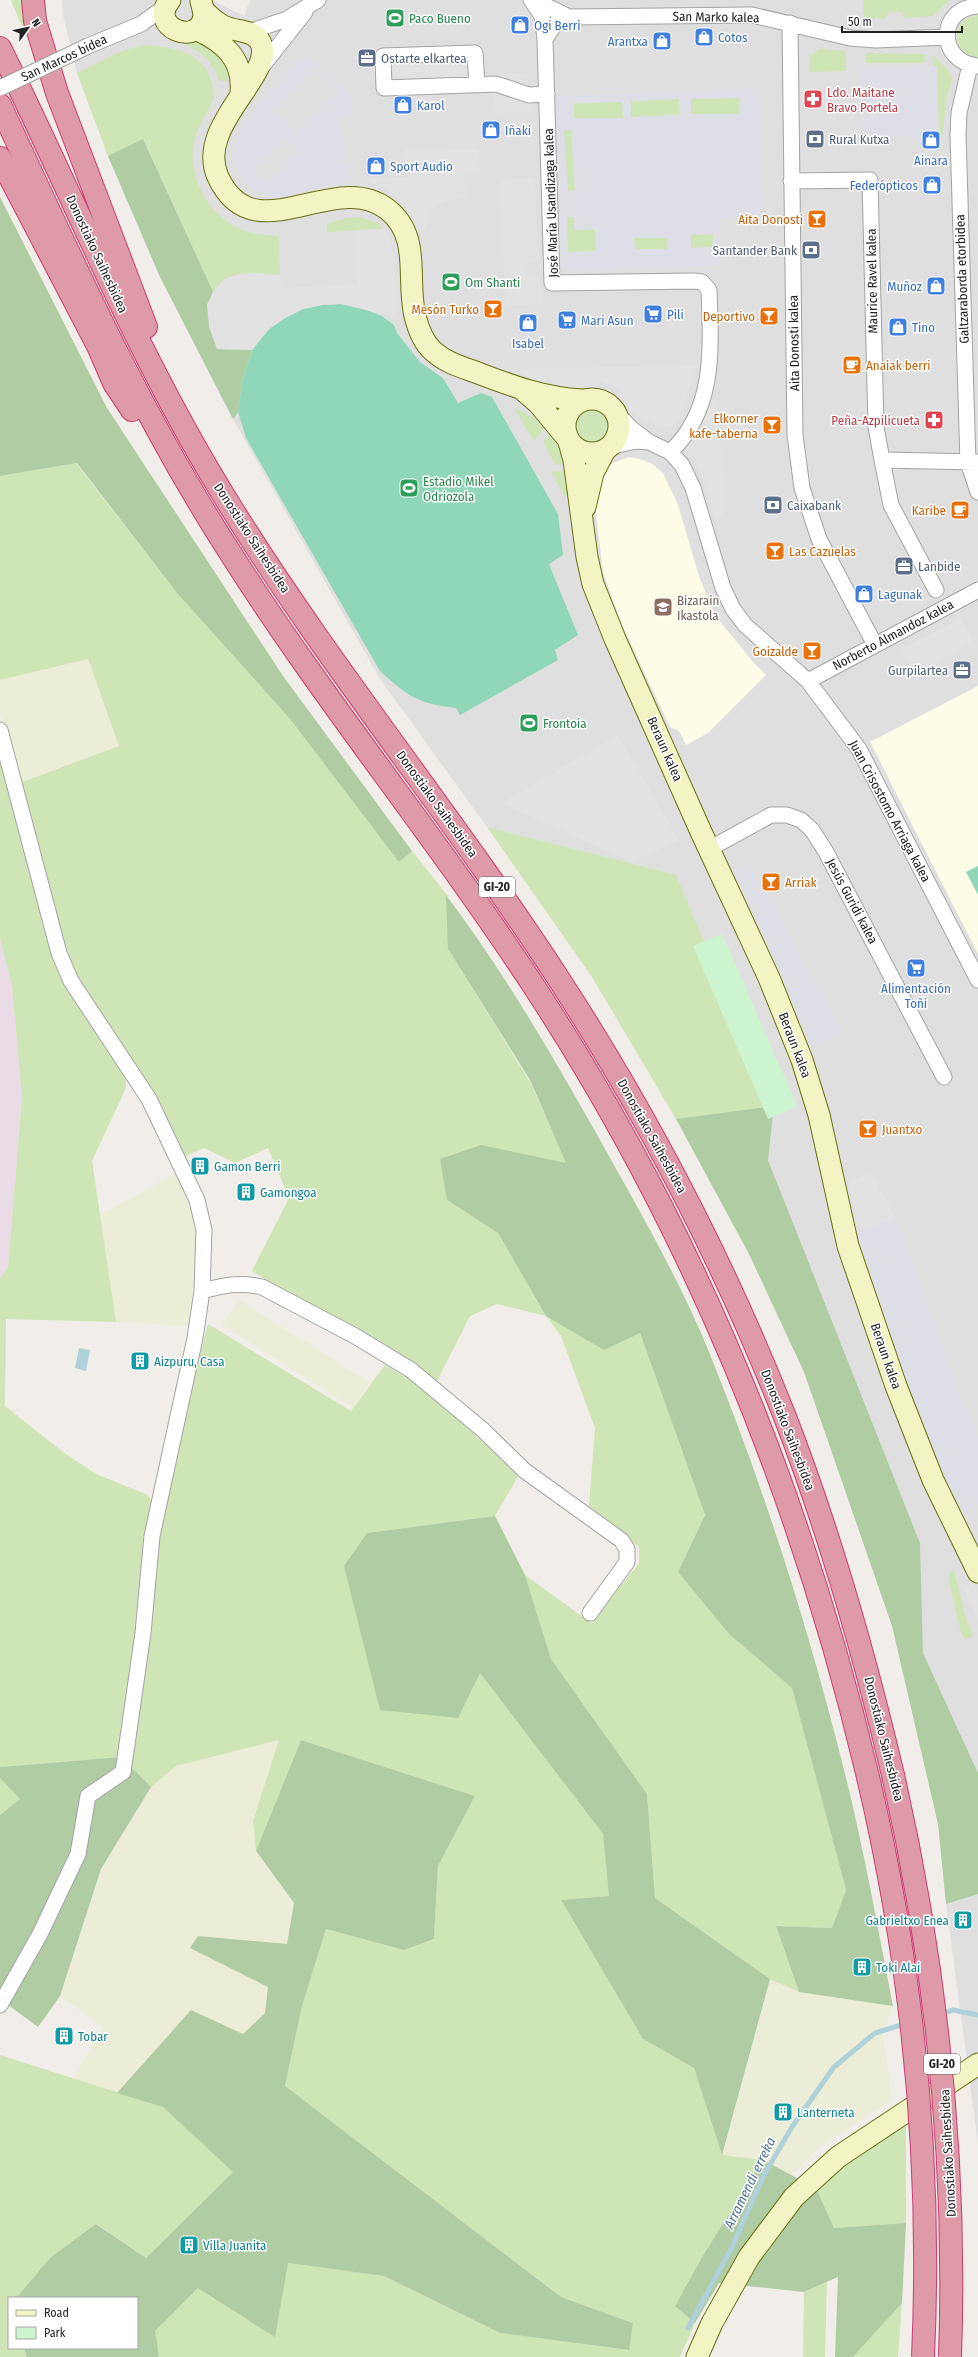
<svg xmlns="http://www.w3.org/2000/svg" width="978" height="2357" viewBox="0 0 978 2357" font-family="'Fira Sans Condensed',sans-serif">
	<rect width="100%" height="100%" fill="#f1eee9"/>
	<path fill="#e0dfdf" d="M62,0h150l32,16 6,-16h728v1773l-55,-120 -3,-110 -152,-383 6,-54 -98,-230 -189,-49 -107,-148 -147,-260 -73,-142 -52,-121 -31,-83 -14,-58z
		M978,1894v249l-32,-239z"/>
	<path fill="#e9dce7" d="M0,939l12,48 10,110 -14,170 -8,11z"/>
	<path fill="#fcfce7" d="M629,457l11,2 12,5 11,9 15,32 21,71 15,38 39,48 13,13 -58,58 -22,12 -7,-14 -9,-4 -48,-102 -19,-53 -8,-67 2,-17 8,-17 8,-8z
		M978,686v268l-108,-212z"/>
	<path fill="#ecedd7" d="M88,659l31,87 -99,37 -20,-71v-32z
		M176,1173l15,30 7,28 -9,95 -73,-4 -16,-107z
		M239,1300l130,82 -16,26 -131,-83z
		M279,1740l-26,81 3,30 38,54 -7,40 -89,-9 70,51 -3,26 -22,21 -52,-24 -74,83 -44,-14 30,-52 -43,-31 41,-127 50,-82 25,-21z
		M770,1979l29,13 94,14 -10,28 9,66 -71,46 -30,29 -28,-15 -41,-5z"/>
	<path fill="#cee5b5" d="M11,0h11l5,39z
		M863,0h86l-16,16 -29,2 -2,-6h-13l-4,7 -9,-1 -12,5z
		M978,14v44c-20,-3 -27,-22 -15,-38z
		M199,42l18,6 10,20 1,14 -9,-2c-7,-20 -17,-27 -35,-36z
		M143,45c28,2 61,5 68,37 1,4 4,11 3,15 -4,13 -14,25 -18,38 -12,36 10,79 44,94 11,5 27,6 39,7l1,39c-30,-2 -46,-8 -67,17l-69,-152 -36,16 -31,-83 42,-21z
		M819,49l27,2v20l-37,1 1,-15z
		M866,53l59,1v9h-59z
		M933,55l14,14 5,10 -6,22 -4,39h-5z
		M739,98v16h-48l-1,-15z
		M680,99v16l-49,2 -1,-16z
		M623,102v16l-49,1v-16z
		M564,130h7l4,61h-8z
		M359,217l19,6 5,6 -56,3v-8l19,-6z
		M566,217h8l1,13 20,-1 1,22 -28,1z
		M713,234l1,13 -23,1v-13z
		M634,238h33v11h-33z
		M573 425a19 19 0 1 1 38 0a19 19 0 1 1-38 0Z
		M514,408l20,10 10,11 -10,12z
		M549,435l11,13 5,17 -10,-1 -12,-22z
		M76,463l101,130 113,126 109,143 13,-11 36,45v53l82,133 37,82 -120,36 51,33 48,83 94,17 65,182 -27,57 51,62 63,54 54,202 -14,38 -56,-2 23,66 -29,-13 -115,-81 -8,-104 -96,-135 -26,-84 66,48 48,-60v-16l-50,-41 6,-78 -34,-92 -15,-20 -49,-12 -27,12 -35,69 -66,-44 -117,-70 37,-73 -21,-50 -33,15 -31,-15 -23,10 -102,-176 -21,-50 -38,-149 99,-37 -31,-87 -88,21v-204z
		M551,471l15,1 2,22 -3,3z
		M0,741l64,240 61,88 1,19 -34,73 24,161 -110,-3 -1,87 58,46 33,22 52,21 16,24 23,-117 21,-78 143,87 34,-46 38,22 96,88 -24,41 -128,17 113,140 123,161 6,62 -48,4 82,139 51,29 28,87 41,5 -61,97 -27,49 20,17 -15,34h-521l-5,-26 44,-43 90,-25 96,13 116,57 128,17 5,-27 -72,-26 -276,-211 17,-80 24,-77 78,21 30,-11 4,-73 37,-70 -174,-56 -45,111 -3,-30 26,-81 -103,26 -25,21 -31,-30 -120,10v-489l8,-11 14,-170 -10,-110 -12,-48z
		M487,827l189,48 98,231 -98,13 -84,-142z
		M954,1569l12,50 7,16 -8,5 -5,-11 -11,-48 1,-8z
		M0,1778l20,21 -20,16z
		M0,2055l163,52 71,64 -88,87 -49,-34 -46,33 -35,41h-7v50h15l3,9h-27z
		M906,2118v105l-72,5 -18,-40 24,-21z
		M827,2282l-2,75h-22l1,-65z
		M902,2303l-4,54h-45z"/>
	<path fill="#afcca3" d="M143,139l70,153 -6,13 10,44 35,1 -10,32 -4,30 -5,7 -73,-142 -52,-121z
		M0,197l107,211 176,268 129,175 -13,11 -109,-143 -113,-126 -100,-130 -77,13z
		M446,895c56,74 103,155 149,236 40,72 83,145 114,221 54,133 98,271 133,410 21,81 35,163 51,244l-94,-14 -23,-66 56,2 14,-38 -54,-202 -63,-54 -51,-62 27,-57 -65,-182 -36,17 -58,-34 -48,-83 -51,-33 -7,-41 41,-14 85,18 -36,-83 -82,-131z
		M774,1106l-6,54 152,383 3,110 55,120v121l-32,10 -8,-80 -46,-198 -88,-254 -55,-118 -73,-135z
		M495,1516l30,59 26,84 96,135 8,104 115,81 -48,176 -28,-87 -51,-29 -82,-139 48,-4 -6,-62 -123,-161 -22,45 -78,-8 -36,-144 23,-33z
		M301,1740l174,56 -37,70 -4,73 -30,11 -78,-21 -24,77 -17,80 276,211 72,26 -4,27 -129,-17 -116,-57 -96,-13 -13,74 -77,-49 -43,43 4,26h-132l-3,-9h113v-50h-121l35,-41 45,-33 50,34 87,-86 -70,-65 -46,-14 74,-83 52,24 22,-21 3,-26 -78,-39 8,-12 89,8 7,-41 -38,-52z
		M121,1757l30,30 -50,82 -41,127 -22,31 -38,-28v-184l20,-16 -20,-21v-11z
		M763,2160l53,28 18,40 72,-5 -4,80 -49,54h-18l3,-80 -34,15 -85,-9 -24,40 -20,-17 27,-49z"/>
	<path fill="#ccf5cf" d="M722,934l75,172 -29,13 -75,-173z"/>
	<path fill="#90d7ba" d="M341,304l20,4 21,8 12,9 3,8 23,29 23,16 15,25 23,-10 11,4 66,117 5,41 -14,9 29,71 -23,15 3,10 -98,55 -4,-7c-37,-4 -49,-12 -76,-37l-134,-233 -8,-26 4,-30 10,-32 17,-21 16,-11 18,-9 19,-4z
		M978,866v29l-12,-23z"/>
	<path fill="#e2e2e2" d="M478,49l4,25 45,-1 4,39 -35,1 -4,-24 -113,6 -1,-43z
		M478,149l2,22 -16,2 1,24 -16,3 -14,6 -6,11 -4,13h-9l-5,-16 -16,-19 -15,-9 -17,-7 44,-2 -2,-27z
		M535,178l3,84 -15,1 2,14 16,-1 2,28 -38,2 -4,-126z
		M383,229l7,10 4,18 1,60 -54,-13 -19,1 -19,4 -18,9 -16,11 -17,21 -35,-1 -8,-22 -2,-22 6,-13 11,-13 12,-4 16,-2 28,2 1,13 77,-4 -3,-54z
		M696,365l-16,54 -8,8h-11l-25,-11 -17,-19 1,-8 -20,-8 -4,6 -26,1 -17,-2 -32,-13 -1,-4z
		M717,398l8,117 -10,2 -13,-41 -16,-27 12,-18 12,-32z
		M961,618l13,24 -60,32 -13,-24z
		M618,735l61,105 -47,22 -131,-59z
		M871,1173l25,45 -38,13 -10,-49z
		M973,1583l5,10v26l-15,-30z"/>
	<path fill="#dedee7" fill-rule="evenodd" d="M307,54l15,17 29,24 2,17 -13,8 2,42h6l1,16 -64,19h-14l-14,-5 -11,-8 -8,-13 -4,-17 4,-22 13,-20zM314,67l24,22 -41,44 -24,-22zM285,138l13,12 -30,33 -14,-12z
		M937,66l2,70 -77,2 -3,-70z
		M757,89l5,129 -44,1 2,47 -158,5 -6,-175zM739,98v16h-48v-15zM679,99l1,16 -49,2v-16zM622,102l1,16h-49v-15zM571,130l4,60 -7,1 -4,-60zM567,217h7v13l21,-1 1,22 -28,1zM713,234v13l-22,1v-13zM634,238h33v11h-32z
		M750,864l91,167 -28,17 -59,-140 -21,-36z
		M896,1218l70,195 12,23v67l-14,9 -22,-41 -36,-88 -48,-152z"/>
	<path fill="#afd1d9" d="M79,1348l11,2 -4,21 -11,-3z"/>
	<g fill="none" stroke-linecap="round" stroke-linejoin="round">
		<path stroke="#afd1d9" stroke-width="5" d="M940,2014l13,-4 25,5
			M688,2328l44,-81 32,-72 28,-48 42,-60 41,-34 30,-9"/>
		<g stroke="#a3a3a3" stroke-width="17">
			<path id="street" d="M531,0l11,16 3,23
				M534,0l35,17 183,-2 98,23 26,2 71,-3
				M978,6c-41,2 -41,56 0,60
				M569,17l-14,7 -10,15 7,244 142,-2 8,1 7,8c2,57 7,120 -39,162
				M790,23l5,412 7,53 17,51 56,106
				M243,34l44,-15 31,-19
				M88,46l53,-22 25,-18
				M970,65l-11,48 -1,22 10,327 10,30
				M260,69l45,-57
				M477,85l-2,-32 -92,3 1,32 112,-4 33,11 18,-1
				M791,181l79,-1 6,247 6,33 96,2
				M615,412l17,17 17,13
				M609,447l27,-6 13,1 21,10 12,13 11,23 30,100 10,21 12,16 63,56 51,68 119,231
				M882,460l9,45 45,85
				M808,681l170,-91
				M0,730l59,223 12,28 78,118 48,101 7,30 -2,61 -7,47 -43,198 -9,97 -20,139 -35,24 -10,58 -38,80 -40,71
				M709,849l62,-34h16l14,5 11,10 14,22 118,225
				M202,1291c22,-6 38,-9 60,-4l93,49 56,34 72,60 42,41 96,69 6,9v13l-37,51"/>
		</g>
		<g stroke="#687011" stroke-width="23">
			<path id="secondary" d="M170,0c-23,27 29,48 34,16 0,-5 -2,-10 -3,-15
				M203,10c6,6 12,12 20,16 12,6 28,3 36,14 22,31 -65,84 -41,137 36,78 116,-9 169,32 35,27 19,70 28,107 3,12 9,27 18,35 13,12 29,16 45,22 34,13 66,25 104,27
				M196,29c28,13 48,30 45,64
				M524,391l14,12 29,35
				M565 426a27 27 0 1 1 54 0a27 27 0 1 1-54 0Z
				M569,442l5,18 13,97 6,27 22,55 87,195 67,144 33,82 17,55 29,131 48,140 37,94 45,92
				M585,507l8,-34 12,-23
				M697,2357l15,-34 37,-66 45,-60 44,-40 140,-93"/>
		</g>
		<g stroke="#ca3b6f" stroke-width="24">
			<path id="highway" d="M33,0l2,21 22,72 89,234
				M0,48c74,150 136,305 224,448 103,168 229,320 336,485 89,137 165,284 225,436 45,116 79,236 108,358
				M0,105c71,153 139,307 231,449 95,150 209,288 306,437 157,241 265,507 331,786
				M0,158l98,188 16,37 18,27"/>
		</g>
		<use href="#street" stroke="#fff" stroke-width="15"/>
		<use href="#secondary" stroke="#f2f4c4" stroke-width="21"/>
		<use href="#highway" stroke="#df9aa8" stroke-width="22"/>
		<g stroke="#a3a3a3" stroke-width="17" stroke-linecap="butt">
			<path id="street-bridge" d="M0,88l88,-42"/>
		</g>
		<g stroke="#ca3b6f" stroke-width="24" stroke-linecap="butt">
			<path id="highway-bridge" d="M893,1775c44,193 64,383 57,582
				M868,1777c45,191 64,384 55,580"/>
		</g>
		<use href="#street-bridge" stroke="#fff" stroke-width="15"/>
		<use href="#highway-bridge" stroke="#df9aa8" stroke-width="22"/>
	</g>
	<defs>
		<g id="stadium-square" transform="scale(1)"><rect x="-9" y="-9" width="18" height="18" rx="4" fill="#2e9e5b" stroke="#fff"/><path d="M0-5a6.5 5 0 1 0 0 10a6.5 5 0 1 0 0-10ZM-3.5-1.8h7v3.6h-7Z" fill="#fff"/></g>
		<g id="shop-square" transform="scale(1)"><rect x="-9" y="-9" width="18" height="18" rx="4" fill="#3f7fe0" stroke="#fff"/><path d="M-5-2.5h2.3a2.7 3.5 0 0 1 5.4 0H5L5.5 6h-11ZM-1.5-2.5h3a1.5 2.3 0 0 0-3 0Z" fill="#fff"/></g>
		<g id="office-square" transform="scale(1)"><rect x="-9" y="-9" width="18" height="18" rx="4" fill="#5c6f8a" stroke="#fff"/><path d="M-6-3h4V-5.5h4V-3h4V5H-6ZM-1-4.5V-3h2v-1.5ZM-6 0V1H6V0Z" fill="#fff"/></g>
		<g id="pharmacy-square" transform="scale(1)"><rect x="-9" y="-9" width="18" height="18" rx="4" fill="#e0444e" stroke="#fff"/><path d="M-2-6h4v4h4v4h-4v4h-4v-4h-4v-4h4Z" fill="#fff"/></g>
		<g id="bank-square" transform="scale(1)"><rect x="-9" y="-9" width="18" height="18" rx="4" fill="#5c6f8a" stroke="#fff"/><path d="M-6-4H6V4H-6ZM0-2.3a2.3 2.3 0 1 0 0 4.6a2.3 2.3 0 1 0 0-4.6Z" fill="#fff"/></g>
		<g id="bar-square" transform="scale(1)"><rect x="-9" y="-9" width="18" height="18" rx="4" fill="#e8710a" stroke="#fff"/><path d="M-6-5H6L.8 .8V4.5H3.5V6h-7V4.5H-.8V.8Z" fill="#fff"/></g>
		<g id="supermarket-square" transform="scale(1)"><rect x="-9" y="-9" width="18" height="18" rx="4" fill="#3f7fe0" stroke="#fff"/><path d="M-6-5.5h2.5l.6 2H6L4.5 2H-2.5L-4.4-4H-6ZM-1.5 3.2a1.3 1.3 0 1 0 .1 0ZM3 3.2a1.3 1.3 0 1 0 .1 0Z" fill="#fff"/></g>
		<g id="cafe-square" transform="scale(1)"><rect x="-9" y="-9" width="18" height="18" rx="4" fill="#e8710a" stroke="#fff"/><path d="M-5.5-4.5H6V0H3Q3 3.5 0 3.5H-2.5Q-5.5 3.5-5.5 0ZM3-3.2v2h1.7v-2ZM-6 4.5H4V6H-6Z" fill="#fff"/></g>
		<g id="school-square" transform="scale(1)"><rect x="-9" y="-9" width="18" height="18" rx="4" fill="#8d6e63" stroke="#fff"/><path d="M0-5L7-2L0 1L-7-2ZM-4 1L0 2.5L4 1V4Q0 6-4 4Z" fill="#fff"/></g>
		<g id="building-square" transform="scale(1)"><rect x="-9" y="-9" width="18" height="18" rx="4" fill="#0f9aa8" stroke="#fff"/><path d="M-4-6H4V6H1V3H-1V6H-4ZM-2.5-4.3h1.7v1.8h-1.7ZM.8-4.3h1.7v1.8H.8ZM-2.5-1h1.7V.8h-1.7ZM.8-1h1.7V.8H.8Z" fill="#fff"/></g>
	</defs>
	<g fill-rule="evenodd">
		<use href="#stadium-square" x="395" y="18"/>
		<use href="#shop-square" x="520" y="25"/>
		<use href="#shop-square" x="704" y="37"/>
		<use href="#shop-square" x="662" y="41"/>
		<use href="#office-square" x="367" y="58"/>
		<use href="#pharmacy-square" x="813" y="99"/>
		<use href="#shop-square" x="403" y="105"/>
		<use href="#shop-square" x="491" y="130"/>
		<use href="#bank-square" x="815" y="139"/>
		<use href="#shop-square" x="931" y="140"/>
		<use href="#shop-square" x="376" y="166"/>
		<use href="#shop-square" x="932" y="185"/>
		<use href="#bar-square" x="817" y="219"/>
		<use href="#bank-square" x="811" y="250"/>
		<use href="#stadium-square" x="451" y="282"/>
		<use href="#shop-square" x="936" y="286"/>
		<use href="#bar-square" x="493" y="309"/>
		<use href="#supermarket-square" x="653" y="314"/>
		<use href="#bar-square" x="769" y="316"/>
		<use href="#supermarket-square" x="567" y="320"/>
		<use href="#shop-square" x="528" y="323"/>
		<use href="#shop-square" x="898" y="327"/>
		<use href="#cafe-square" x="852" y="365"/>
		<use href="#pharmacy-square" x="934" y="420"/>
		<use href="#bar-square" x="772" y="425"/>
		<use href="#stadium-square" x="409" y="488"/>
		<use href="#bank-square" x="773" y="505"/>
		<use href="#cafe-square" x="960" y="510"/>
		<use href="#bar-square" x="775" y="551"/>
		<use href="#office-square" x="904" y="566"/>
		<use href="#shop-square" x="864" y="594"/>
		<use href="#school-square" x="663" y="607"/>
		<use href="#bar-square" x="812" y="651"/>
		<use href="#office-square" x="962" y="670"/>
		<use href="#stadium-square" x="529" y="723"/>
		<use href="#bar-square" x="771" y="882"/>
		<use href="#supermarket-square" x="916" y="968"/>
		<use href="#bar-square" x="868" y="1129"/>
		<use href="#building-square" x="200" y="1166"/>
		<use href="#building-square" x="246" y="1192"/>
		<use href="#building-square" x="140" y="1361"/>
		<use href="#building-square" x="963" y="1920"/>
		<use href="#building-square" x="862" y="1967"/>
		<use href="#building-square" x="64" y="2036"/>
		<use href="#building-square" x="783" y="2112"/>
		<use href="#building-square" x="189" y="2245"/>
	</g>
	<g text-anchor="middle" dominant-baseline="central" stroke-width="3" stroke-linejoin="round" paint-order="stroke">
		<g fill="#fff" stroke="#646464" stroke-width="1">
			<rect x="479" y="877" width="36" height="20" rx="3"/>
			<rect x="924" y="2054" width="36" height="20" rx="3"/>
		</g>
		<g font-size="12" font-weight="bold" fill="#222">
			<text x="497" y="887">GI-20</text>
			<text x="942" y="2064">GI-20</text>
		</g>
		<g font-size="13" fill="#222" stroke="#fff">
			<text transform="translate(716 17) rotate(1)">San Marko kalea</text>
			<text transform="translate(64 58) rotate(-25)">San Marcos bidea</text>
			<text transform="translate(551 203) rotate(-92)">José María Usandizaga kalea</text>
			<text transform="translate(97 254) rotate(65)">Donostiako Saihesbidea</text>
			<text transform="translate(962 279) rotate(-92)">Galtzaraborda etorbidea</text>
			<text transform="translate(872 281) rotate(-91)">Maurice Ravel kalea</text>
			<text transform="translate(794 343) rotate(-91)">Aita Donosti kalea</text>
			<text transform="translate(252 538) rotate(57)">Donostiako Saihesbidea</text>
			<text transform="translate(893 635) rotate(-28)">Norberto Almandoz kalea</text>
			<text transform="translate(665 749) rotate(66)">Beraun kalea</text>
			<text transform="translate(437 804) rotate(54)">Donostiako Saihesbidea</text>
			<text transform="translate(890 811) rotate(62)">Juan Crisostomo Arriaga kalea</text>
			<text transform="translate(852 901) rotate(62)">Jesús Guridi kalea</text>
			<text transform="translate(795 1045) rotate(69)">Beraun kalea</text>
			<text transform="translate(652 1136) rotate(61)">Donostiako Saihesbidea</text>
			<text transform="translate(886 1356) rotate(71)">Beraun kalea</text>
			<text transform="translate(788 1430) rotate(69)">Donostiako Saihesbidea</text>
			<text transform="translate(884 1739) rotate(76)">Donostiako Saihesbidea</text>
			<text transform="translate(948 2153) rotate(-93)">Donostiako Saihesbidea</text>
		</g>
		<g font-size="13" fill="#27864d" stroke="#fff" text-anchor="start">
			<text x="409" y="18">Paco Bueno</text>
			<text x="465" y="282">Om Shanti</text>
			<text x="423" y="481">Estadio Mikel<tspan x="423" dy="15">Odriozola</tspan></text>
			<text x="543" y="723">Frontoia</text>
		</g>
		<g font-size="13" fill="#366cbe" stroke="#fff" text-anchor="start">
			<text x="534" y="25">Ogi Berri</text>
			<text x="718" y="37">Cotos</text>
			<text x="648" y="41" text-anchor="end">Arantxa</text>
			<text x="417" y="105">Karol</text>
			<text x="505" y="130">Iñaki</text>
			<text x="931" y="160" text-anchor="middle">Ainara</text>
			<text x="390" y="166">Sport Audio</text>
			<text x="918" y="185" text-anchor="end">Federópticos</text>
			<text x="922" y="286" text-anchor="end">Muñoz</text>
			<text x="667" y="314">Pili</text>
			<text x="581" y="320">Mari Asun</text>
			<text x="912" y="327">Tino</text>
			<text x="528" y="343" text-anchor="middle">Isabel</text>
			<text x="878" y="594">Lagunak</text>
			<text x="916" y="988" text-anchor="middle">Alimentación<tspan x="916" dy="15">Toñi</tspan></text>
		</g>
		<g font-size="13" fill="#4e5e75" stroke="#fff" text-anchor="start">
			<text x="381" y="58">Ostarte elkartea</text>
			<text x="829" y="139">Rural Kutxa</text>
			<text x="797" y="250" text-anchor="end">Santander Bank</text>
			<text x="787" y="505">Caixabank</text>
			<text x="918" y="566">Lanbide</text>
			<text x="948" y="670" text-anchor="end">Gurpilartea</text>
		</g>
		<g font-size="13" fill="#be3a42" stroke="#fff" text-anchor="start">
			<text x="827" y="92">Ldo. Maitane<tspan x="827" dy="15">Bravo Portela</tspan></text>
			<text x="920" y="420" text-anchor="end">Peña-Azpilicueta</text>
		</g>
		<g font-size="13" fill="#c56008" stroke="#fff" text-anchor="end">
			<text x="803" y="219">Aita Donosti</text>
			<text x="479" y="309">Mesón Turko</text>
			<text x="755" y="316">Deportivo</text>
			<text x="866" y="365" text-anchor="start">Anaiak berri</text>
			<text x="758" y="418">Elkorner<tspan x="758" dy="15">kafe-taberna</tspan></text>
			<text x="946" y="510">Karibe</text>
			<text x="789" y="551" text-anchor="start">Las Cazuelas</text>
			<text x="798" y="651">Goizalde</text>
			<text x="785" y="882" text-anchor="start">Arriak</text>
			<text x="882" y="1129" text-anchor="start">Juantxo</text>
		</g>
		<g font-size="13" fill="#785e54" stroke="#fff" text-anchor="start">
			<text x="677" y="600">Bizarain<tspan x="677" dy="15">Ikastola</tspan></text>
		</g>
		<g font-size="13" fill="#0d838f" stroke="#fff" text-anchor="start">
			<text x="214" y="1166">Gamon Berri</text>
			<text x="260" y="1192">Gamongoa</text>
			<text x="154" y="1361">Aizpuru, Casa</text>
			<text x="949" y="1920" text-anchor="end">Gabrieltxo Enea</text>
			<text x="876" y="1967">Toki Alai</text>
			<text x="78" y="2036">Tobar</text>
			<text x="797" y="2112">Lanterneta</text>
			<text x="203" y="2245">Villa Juanita</text>
		</g>
		<g font-size="14" font-style="italic" fill="#507699" stroke="#fff">
			<text transform="translate(750 2183) rotate(-64)">Arramendi erreka</text>
		</g>
	</g>
	<rect x="8" y="2297" width="130" height="52" fill="#ffffff" stroke="#a7a7a7"/>
	<rect x="16" y="2310" width="20" height="6" fill="#f2f4c4" stroke="#a7a7a7"/>
	<text x="44" y="2317" font-size="12" fill="#222222">Road</text>
	<rect x="16" y="2327" width="20" height="12" fill="#ccf5cf" stroke="#a7a7a7"/>
	<text x="44" y="2337" font-size="12" fill="#222222">Park</text>
	<g transform="translate(28 28) rotate(57)" stroke="#ffffff" stroke-width="3" paint-order="stroke">
	<path d="M0-3L7 15L0 10L-7 15Z" fill="#222222"/>
	<text y="-6" font-size="11" font-weight="bold" text-anchor="middle" fill="#222222">N</text>
	</g>
	<path d="M842 26v6h120v-6" fill="none" stroke="#222222" stroke-width="2"/>
	<text x="848" y="26" font-size="12" fill="#222222" stroke="#ffffff" stroke-width="3" paint-order="stroke">50 m</text>
</svg>
